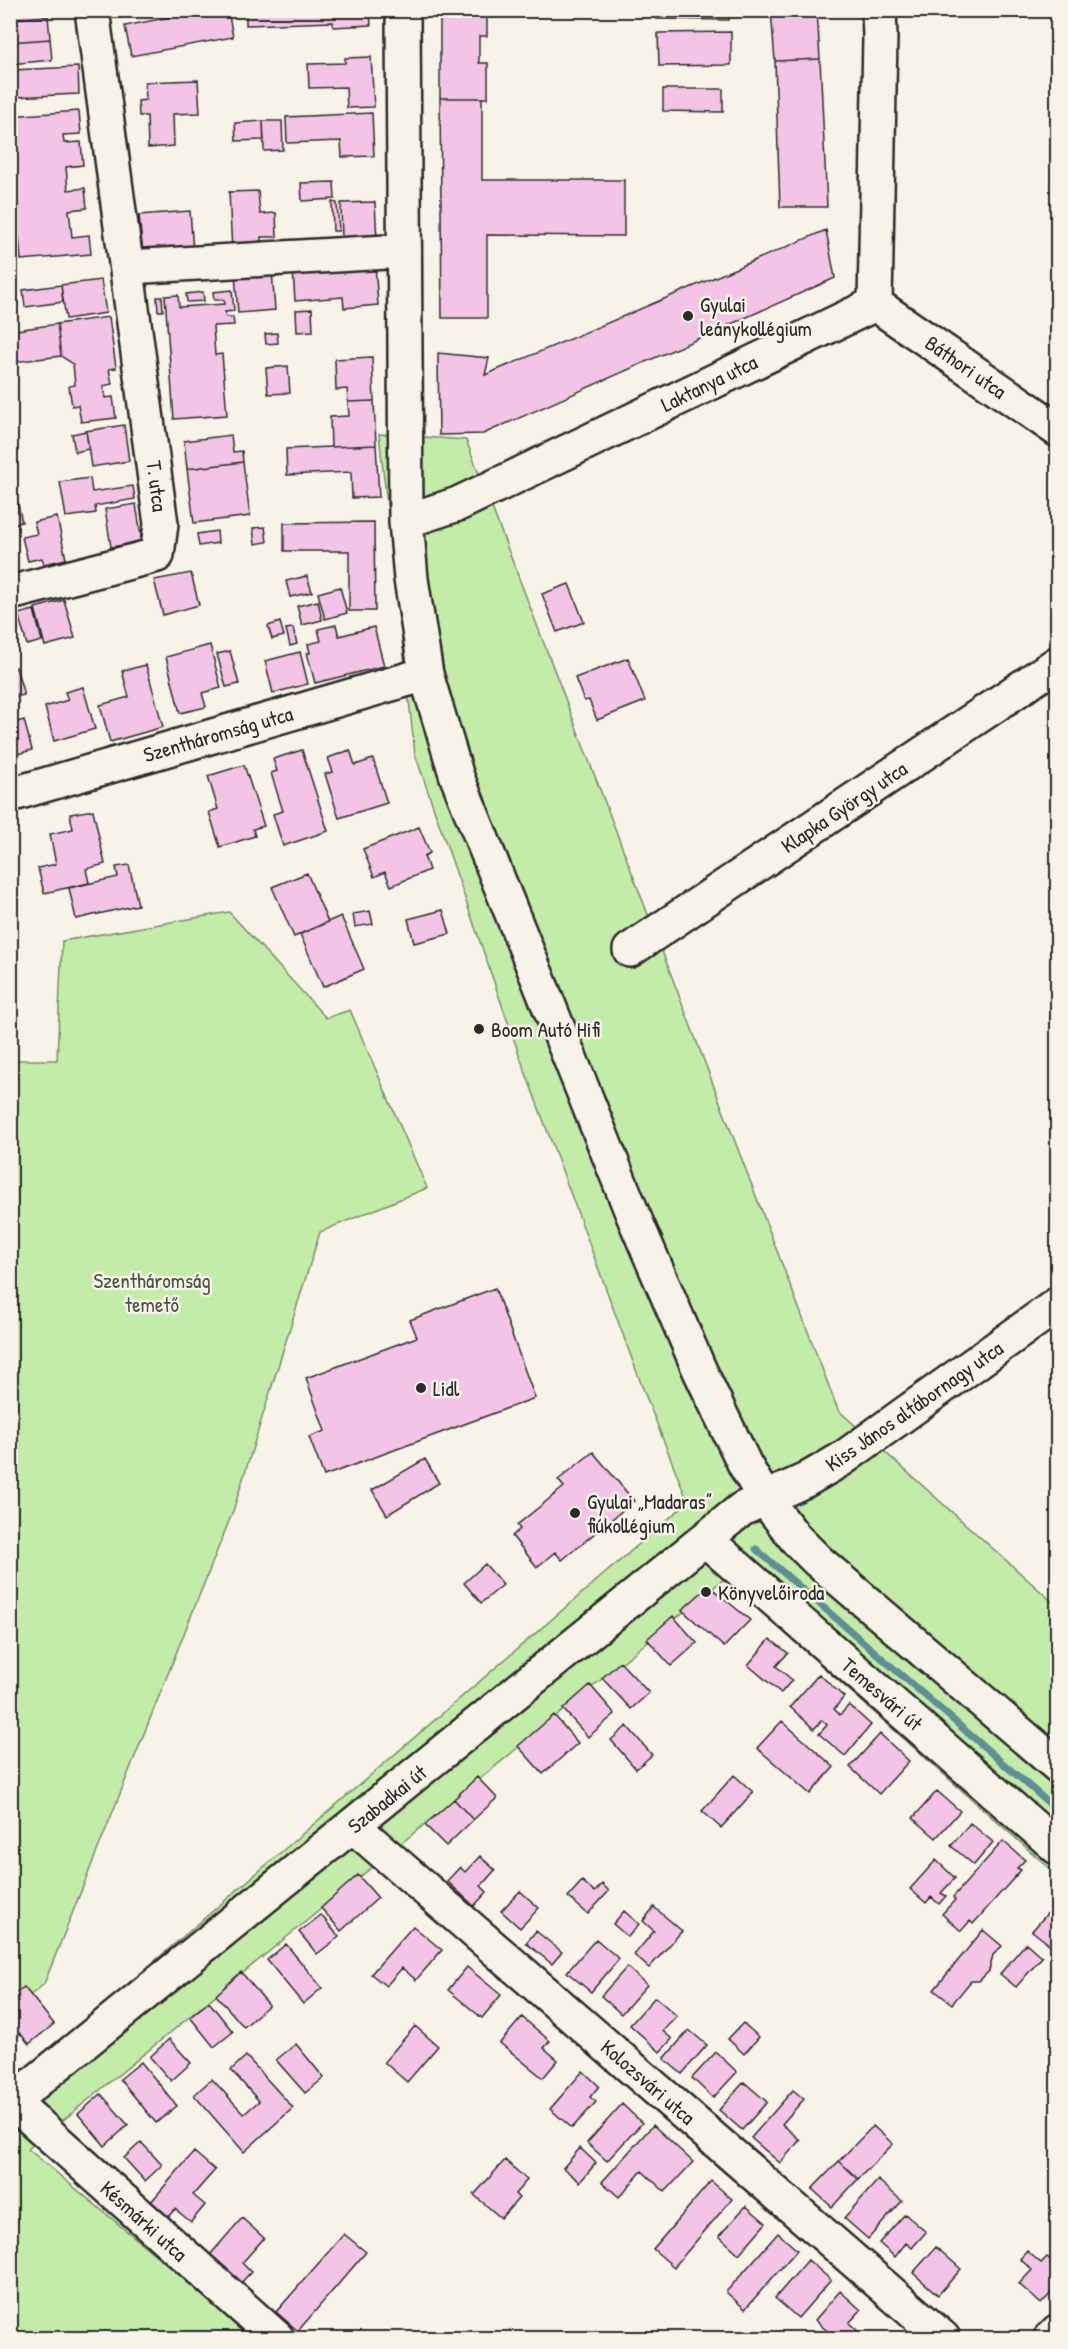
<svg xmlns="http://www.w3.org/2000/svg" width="1068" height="2349" viewBox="0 0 1068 2349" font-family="'Patrick Hand',sans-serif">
	<rect width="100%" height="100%" fill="#f7f3e8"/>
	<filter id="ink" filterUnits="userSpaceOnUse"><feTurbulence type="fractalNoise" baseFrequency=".0167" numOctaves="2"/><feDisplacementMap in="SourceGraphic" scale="12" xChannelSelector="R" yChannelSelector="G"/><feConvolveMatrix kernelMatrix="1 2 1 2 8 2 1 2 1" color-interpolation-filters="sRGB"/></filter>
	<g filter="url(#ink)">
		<path fill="#c3eca8" stroke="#778c6a" stroke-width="1.5" d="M379,434l87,6 372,970 219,196v269l-333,-296 -696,570 194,161 28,28h-239v-257l67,-54 610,-525 -43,-108 -124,-334 -106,-306z
			M229,912l97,106 24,-8 77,178 -107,44 -87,279 -189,473 -33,27v-951h46l5,-119z"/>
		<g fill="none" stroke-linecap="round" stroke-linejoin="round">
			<path stroke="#5f8f96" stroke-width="7" d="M756,1549l302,262"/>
		</g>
		<path fill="#f4c4e7" stroke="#2b2b2b" stroke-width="1.5" d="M10,10h37l1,6 -38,3z
			M204,10h24l5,27 -102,19 -6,-30z
			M246,10h124l1,15 -38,2v-5l-87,3z
			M440,10h47v26h-8v27h9v35h-48z
			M656,10h73v10l-73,-1z
			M771,10h46l3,49 -45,2z
			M48,16l2,23 -40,3v-23z
			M731,32v33l-72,1 -1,-33z
			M50,39l2,21 -42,4v-22z
			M371,57l3,50 -27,1 -1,-21 -37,1 -1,-24 37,-1v-5z
			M820,59l7,148h-47l-5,-146z
			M78,67l1,27 -66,3 -1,-27z
			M198,80l2,33 -27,1 1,32 -26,2 -1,-32h-8l-1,-15 8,-1 -1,-18z
			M663,89h60v23l-60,-1z
			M440,98h42v82h142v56l-137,-1v83h-45z
			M79,111l2,23 -18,1 1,8 17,-1 2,23 -17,2 2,23 17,-2 2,20 -18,2 3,27 17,-2 2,19 -70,6 -2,-24h-7l-2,-18v-3l7,-1 -2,-20h-5v-23h3l-3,-55z
			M372,113l2,43 -32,1 -1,-16 -54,2 -1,-26z
			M263,121l1,19 -28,1 -1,-18z
			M263,121h19l1,29 -19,1z
			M334,182l1,17 -33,2 -1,-18z
			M258,191l2,23 16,-1 1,24h-16v12l-29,2 -3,-59z
			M332,202l5,1 2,28h-6z
			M375,202l2,39 -35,1 -1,-39z
			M190,211l3,40 -50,4 -4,-40z
			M826,230l9,48 -352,156 -44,1 -1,-82 51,5 -4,17z
			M375,265l3,40 -34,3 -1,-11 -48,4 -2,-30z
			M272,271l3,39 -37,3 -3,-39z
			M101,280l5,33 -40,6 -5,-34z
			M61,285l2,17 -38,5 -2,-17z
			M232,290l2,21 -9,1 1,5h7l1,8 -21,1 2,29 7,-1 5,61 -53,4 -9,-123 13,-1 1,12 46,-3 -1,-4h-10l-1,-8z
			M203,292l1,9 -17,1 -1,-8z
			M157,297h5l1,14h-5z
			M312,309l1,22 -16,1 -1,-22z
			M109,317l7,51 -7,1 3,15 -9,2 2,12 8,-1 3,21 -35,4 -3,-17 -6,1 -3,-20 6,-1 -2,-21 -12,-8 -4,-32z
			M57,324l4,32 -47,6 -4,-31z
			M277,333l1,10 -12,1 -1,-10z
			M372,357l2,44 -26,1 -1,-13 -11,1 -1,-31z
			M288,366l2,27 -22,1 -2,-26z
			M374,401l2,44 -45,2 -1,-30 19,-1 -1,-14z
			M124,425l5,36 -38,6 -5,-36z
			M86,431l3,18 -14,3 -3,-18z
			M231,435l2,17 9,-1 1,11 -56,7 -3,-28z
			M376,445l3,52 -27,1 -1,-26 -64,3 -1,-26z
			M243,462l7,54 -56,7 -7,-54z
			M90,478l2,14 41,-6 2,13 -40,7 1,7 -30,4 -6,-35z
			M16,496l6,26 -12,3v-28z
			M136,504l6,38 -31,5 -6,-38z
			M57,517l9,42 -22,5 -2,-6 -14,3 -6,-24 15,-3 -3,-12z
			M374,522l1,89h-26v-60h-65v-28z
			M265,527l2,15 -12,2 -2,-16z
			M217,531l1,12 -19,3 -2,-12z
			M191,573l8,32 -36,10 -9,-35z
			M307,576l5,16 -22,5 -4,-16z
			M569,584l15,38 -27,10 -15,-38z
			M340,587l7,26 -22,6 -7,-26z
			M64,600l11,38 -30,8 -10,-38z
			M318,601l4,19 -20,5 -5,-19z
			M34,610l8,31 -15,4 -9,-31z
			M280,622l4,14 -12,3 -4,-13z
			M336,625l3,11 35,-9 10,39 -69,17 -8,-30h3l-2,-9 13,-3 -3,-12z
			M293,628l4,16 -7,2 -4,-17z
			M210,645l11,43 -19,5 4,14 -26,6 -14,-56z
			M230,651l9,33 -13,3 -9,-33z
			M300,652l8,32 -35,9 -8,-32z
			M628,658l17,43 -48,19 -8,-20 -5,1 -9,-23z
			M146,665l17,62 -53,15 -10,-37 29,-8 -7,-26z
			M16,667l8,28 -14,3v-29z
			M83,687l12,42 -41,12 -9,-34 23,-7 -3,-8z
			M24,720l8,30 -22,6v-32z
			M302,750l26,81 -45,15 -10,-32 10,-3 -12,-38 6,-2 -4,-12z
			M350,750l5,15 18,-6 14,44 -48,15 -14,-44 8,-2 -5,-14z
			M244,765l20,61 -11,3 2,7 -35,11 -11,-35 9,-3 -10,-33z
			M93,810l12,54 -19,5 3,14 -45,10 -6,-25 18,-4 -6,-30 23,-5 -3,-15z
			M419,827l11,26 -6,3 5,14 -38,16 -6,-14 -11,5 -11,-28z
			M129,865l9,40 -62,14 -7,-31 49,-11 -2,-10z
			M307,873l21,49 -34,15 -22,-50z
			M443,910l7,24 -36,9 -6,-24z
			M370,911l3,13 -18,3 -2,-13z
			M341,916l23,53 -41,18 -23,-53z
			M495,1288l40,110 -211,78 -15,-39 16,-6 -19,-53 111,-41 -7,-17z
			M593,1452l41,49 -72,59 -7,-8 -18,15 -25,-31 8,-7 -3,-4 47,-38 -6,-7z
			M425,1459l14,24 -52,32 -15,-25z
			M485,1564l18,21 -22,18 -17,-20z
			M709,1586l41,34 -26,27 -42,-37z
			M673,1616l24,27 -26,23 -24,-27z
			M770,1639l18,14 -12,13 16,14 -11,13 -33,-28z
			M620,1662l29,31 -18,16 -29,-31z
			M819,1674l25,23 -10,12 6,6 9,-10 22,20 -26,31 -26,-22 8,-9 -5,-5 -8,9 -24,-22z
			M590,1685l25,29 -27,23 -25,-28z
			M554,1715l24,28 -35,31 -25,-28z
			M782,1721l52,46 -24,27 -53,-46z
			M627,1726l25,29 -16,14 -25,-29z
			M880,1734l29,27 -30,33 -29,-27z
			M734,1775l19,17 -32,36 -19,-17z
			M477,1777l20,21 -24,22 -19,-21z
			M937,1791l23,20 -24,27 -23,-20z
			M454,1799l19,21 -27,26 -21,-21z
			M970,1823l23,19 -19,23 -23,-19z
			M1003,1841l22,19 -8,8 4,2 -48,54 -3,-3 -9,10 -19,-17 13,-14 -2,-3z
			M480,1856l15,14 -14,16 6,6 -13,14 -27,-25 13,-14 5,5z
			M936,1860l19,18 -14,15 5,3 -7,8 -8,-7 -5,6 -16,-14z
			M358,1875l20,23 -37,33 -20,-23z
			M582,1881l13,11 7,-8 7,7 -21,23 -20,-17z
			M520,1891l19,17 -19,20 -19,-17z
			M1058,1901v50l-26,-20z
			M654,1907l28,24 -33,37 -15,-13 20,-24 -11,-10z
			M624,1911l15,13 -11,13 -15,-13z
			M321,1915l18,22 -22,17 -18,-22z
			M413,1926l29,24 -26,30 -14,-12 -16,18 -15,-12z
			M983,1930l19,16 -9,9 -4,16 -10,10h-8l-19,23 -18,-14z
			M536,1931l26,21 -10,12 -26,-21z
			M596,1939l23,20 -28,33 -24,-20z
			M1026,1943l16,14 -26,30 -16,-13z
			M286,1944l36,44 -19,16 -36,-44z
			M467,1967l34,28 -19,23 -34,-28z
			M627,1967l20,18 -26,29 -20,-18z
			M241,1972l28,33 -25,22 -28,-32z
			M24,1987l30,37 -25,20 -9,-11 -10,8v-44z
			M655,1997l22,19 -14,15 9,8 -12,13 -30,-27z
			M209,2002l24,30 -19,15 -24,-30z
			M522,2017l28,24 -6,7 14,12 -15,18 -43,-35z
			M743,2023l16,14 -15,17 -16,-15z
			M415,2026l23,20 -31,36 -23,-20z
			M689,2030l18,15 -25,29 -18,-15z
			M169,2039l22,24 -20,18 -21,-24z
			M296,2044l28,34 -19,15 -29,-33z
			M716,2052l21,20 -24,26 -21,-20z
			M246,2056l47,52 -49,44 -50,-57 18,-16 32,35 15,-13 -28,-31z
			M141,2062l36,44 -21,17 -36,-44z
			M583,2071l16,15 -9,11 6,5 -24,26 -22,-19z
			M744,2082l23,20 -25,28 -23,-20z
			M793,2090l11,9 -22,25 18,16 -20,23 -29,-25z
			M101,2094l27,31 -23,21 -27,-32z
			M622,2104l20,19 -35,38 -20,-18z
			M653,2125l40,37 -28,30 -23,-21 -23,26 -17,-15z
			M873,2126l20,18 -35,35 -19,-18z
			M141,2142l21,23 -17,16 -21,-23z
			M580,2148l16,15 -16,19 -17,-14z
			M194,2152l21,18 -22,25 12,10 -14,17 -16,-13 -8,9 -17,-15z
			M505,2160l22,20 -12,14 4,4 -18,20 -27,-23z
			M839,2161l19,18 -26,28 -20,-18z
			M878,2180l24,21 -34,38 -24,-21z
			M711,2181l21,18 -58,68 -21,-18z
			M746,2206l20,17 -27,31 -20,-18z
			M905,2214l21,18 -14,16 -6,-5 -11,14 -16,-14z
			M242,2218l22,20 -22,25 9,9 -10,11 -31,-28z
			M778,2233l19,17 -52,59 -19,-17z
			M344,2234l22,18 -68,79 -22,-19z
			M936,2247l25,22 -23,26 -25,-22z
			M1027,2251l14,12 6,-6 11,9v20l-17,18 -22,-20 13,-14 -12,-11z
			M808,2260l23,20 -33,38 -23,-20z
			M840,2291l21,19 -12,13 10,9 -6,6h-18l-20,-18z"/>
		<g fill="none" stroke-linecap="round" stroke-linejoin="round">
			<g stroke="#2b2b2b" stroke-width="38">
				<path id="minor" d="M403,10l3,511 5,58 15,95 31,103 176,438 67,156 45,94 20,34 31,40 22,22 240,205
					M128,267l276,-16
					M875,304l183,126
					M406,521l52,-17 417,-200 5,-268 -1,-26
					M10,593l147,-38 4,-31 -69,-514
					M10,795l416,-121
					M630,950l428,-287
					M706,1540l352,308
					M353,1826l590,512
					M13,2102l264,236
					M10,2103l732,-594 64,-29 36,-21 216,-155
					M1051,2338l7,-7"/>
			</g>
			<use href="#minor" stroke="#f7f3e8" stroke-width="33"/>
		</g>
	</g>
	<g fill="#2b2b2b" stroke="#f7f3e8" stroke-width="2">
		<circle cx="688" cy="316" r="6"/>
		<circle cx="479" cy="1029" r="6"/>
		<circle cx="421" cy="1388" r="6"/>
		<circle cx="575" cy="1513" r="6"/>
		<circle cx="706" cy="1592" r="6"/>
	</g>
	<g text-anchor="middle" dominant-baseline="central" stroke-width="5" stroke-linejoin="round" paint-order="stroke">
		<g font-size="21" fill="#2b2b2b" stroke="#f7f3e8" text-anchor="start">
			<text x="700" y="304">Gyulai<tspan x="700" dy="24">leánykollégium</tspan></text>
			<text x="491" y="1029">Boom Autó Hifi</text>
			<text x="433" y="1388">Lidl</text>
			<text x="587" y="1501">Gyulai „Madaras”<tspan x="587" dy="24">fiúkollégium</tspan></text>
			<text x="718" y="1592">Könyvelőiroda</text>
		</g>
		<g font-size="21" fill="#2b2b2b" stroke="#f7f3e8">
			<text transform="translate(966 367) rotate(35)">Báthori utca</text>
			<text transform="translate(709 383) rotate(-26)">Laktanya utca</text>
			<text transform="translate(157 486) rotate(83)">T. utca</text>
			<text transform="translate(218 734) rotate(-16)">Szentháromság utca</text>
			<text transform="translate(844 807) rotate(-34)">Klapka György utca</text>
			<text transform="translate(914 1406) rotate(-35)">Kiss János altábornagy utca</text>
			<text transform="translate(882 1694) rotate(41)">Temesvári út</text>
			<text transform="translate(387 1799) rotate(-39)">Szabadkai út</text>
			<text transform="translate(648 2082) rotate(41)">Kolozsvári utca</text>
			<text transform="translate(144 2221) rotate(42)">Késmárki utca</text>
		</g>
		<g font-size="21" fill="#495244" stroke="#f7f3e8">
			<text x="152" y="1280">Szentháromság<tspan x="152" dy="24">temető</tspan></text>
		</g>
	</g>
	<rect width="1068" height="2349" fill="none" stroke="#f7f3e8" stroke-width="36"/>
	<rect x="18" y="18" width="1032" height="2313" fill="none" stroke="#2b2b2b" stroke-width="2" filter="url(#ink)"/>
</svg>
